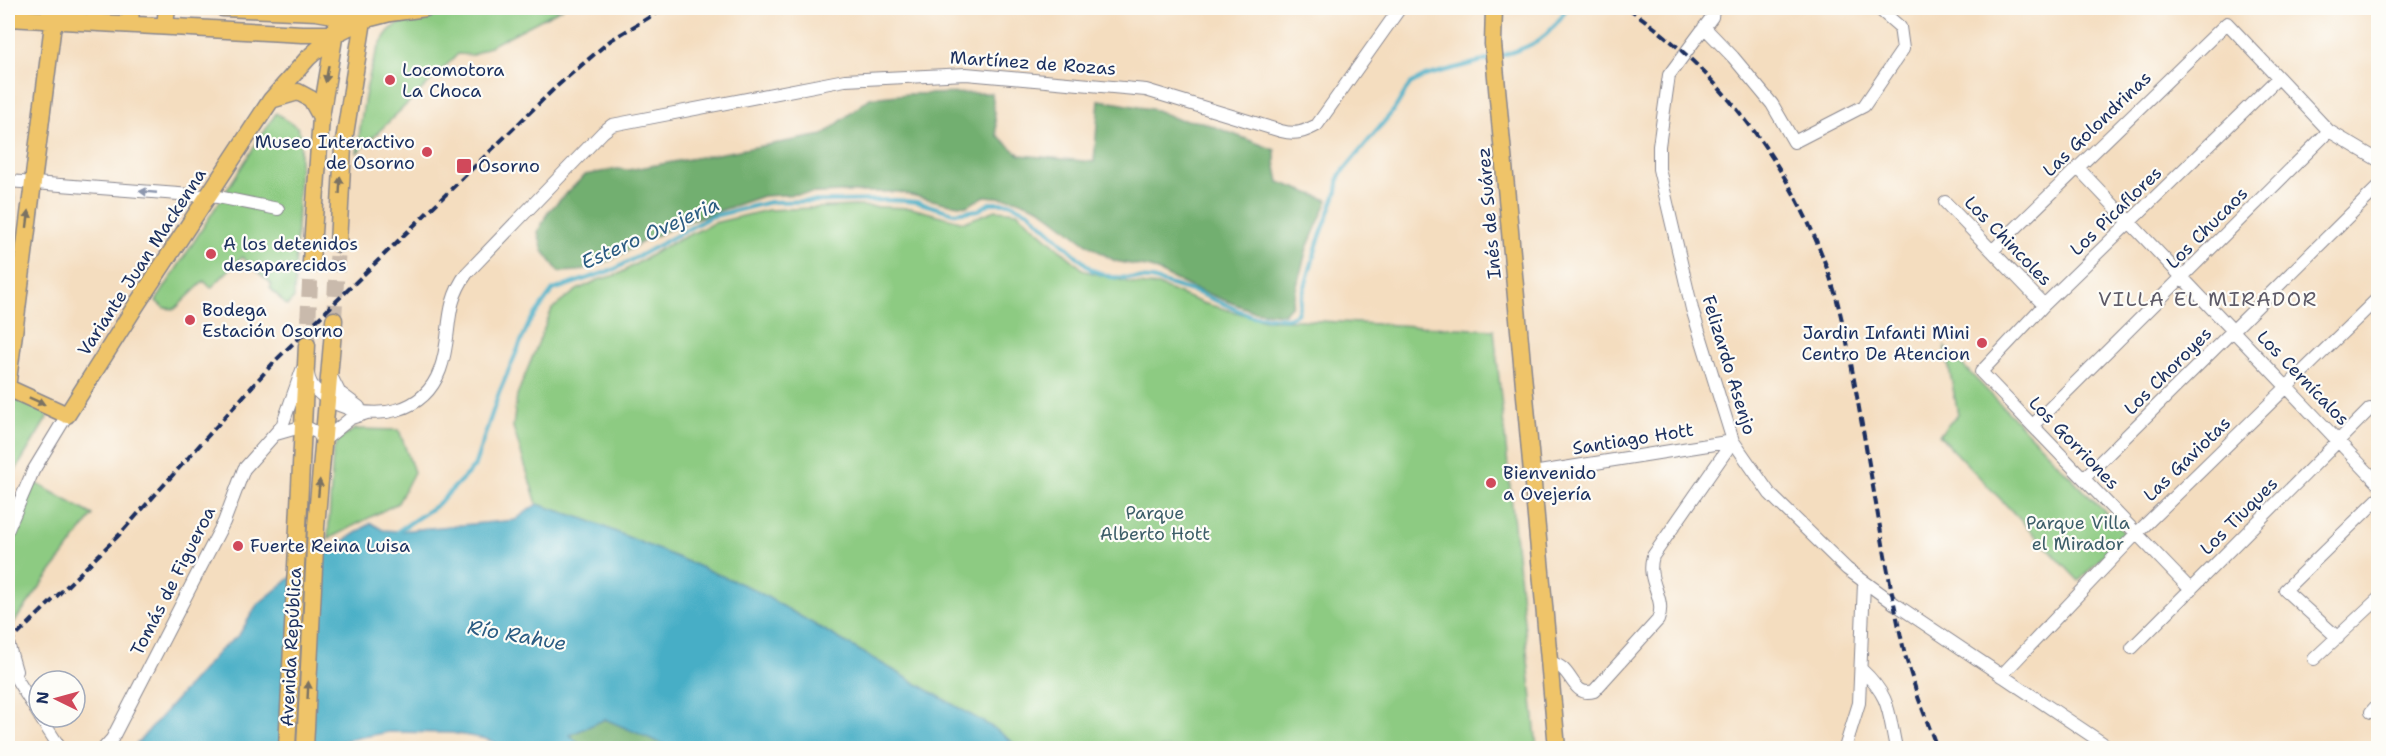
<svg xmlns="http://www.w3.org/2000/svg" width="2386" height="756" viewBox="0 0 2386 756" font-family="'Shantell Sans',sans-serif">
	<rect width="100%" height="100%" fill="#fdfcf7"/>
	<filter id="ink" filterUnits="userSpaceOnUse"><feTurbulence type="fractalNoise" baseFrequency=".0167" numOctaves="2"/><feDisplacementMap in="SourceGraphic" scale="12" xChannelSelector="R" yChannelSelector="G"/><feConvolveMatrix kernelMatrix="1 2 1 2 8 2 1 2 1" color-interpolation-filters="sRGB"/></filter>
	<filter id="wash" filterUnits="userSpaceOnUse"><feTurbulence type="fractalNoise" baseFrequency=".008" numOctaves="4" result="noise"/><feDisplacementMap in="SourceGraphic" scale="24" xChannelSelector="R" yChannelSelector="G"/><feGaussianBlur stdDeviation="1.35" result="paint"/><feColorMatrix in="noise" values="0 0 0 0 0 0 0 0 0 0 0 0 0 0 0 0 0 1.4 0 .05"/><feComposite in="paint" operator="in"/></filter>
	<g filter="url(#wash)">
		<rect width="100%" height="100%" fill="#f4ddbf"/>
		<path fill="#8dcb82" stroke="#547d70" stroke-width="1.5" d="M501,8h62l-90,47 -15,-1 -101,99c4,-30 11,-114 40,-128 20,-10 79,-14 104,-17z
			M276,113l21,14 4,8 -7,163 -7,8 -17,-18 2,-3 -30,-28 -31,31 -7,-7 -29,28 -11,-1 -8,-7z
			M8,197h6l-5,48 -1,-1z
			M854,206l57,2 53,14 32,-12 21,2 68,59 51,13 24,2 42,17 63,17h35l194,10 43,418h-517l-25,-19 -242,-140 -166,-69 -50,-16 -24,-77 4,-32 35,-86 25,-19 21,-10 21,-6 47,-28 48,-23 54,-13z
			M1945,347l180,186 -46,48 -140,-146 19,-21z
			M10,396l35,11 2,11 -39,65v-65z
			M355,429l44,1 15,42 -16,31 -70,36 5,-87 5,-12z
			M34,482l59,33 -81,110 -4,-8v-72l5,-20z"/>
		<path fill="#72af70" stroke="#466f67" stroke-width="1.5" d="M992,93l5,42 23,20 74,7 5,-62 57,10 21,9 25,3 73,28v12l4,20 49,18 -21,48 -15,57 -8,9 -31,-3 -63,-24 -39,-19 -36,-7 -24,-14 -50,-38 -26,-10 -30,-3 -18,10 -22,-3 -47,-11h-58l-77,4 -79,27 -40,18 -33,19 -32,11 -20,1 -16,-21 -5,-19 10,-20 37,-37 32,-6 11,1 195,-35 47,-37 38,-4z
			M605,719l66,28 1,1h-89l-13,-13z"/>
		<path fill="#47aec6" stroke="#316e92" stroke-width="1.5" d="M537,504l50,16 166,69 242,140 25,19h-348l-67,-29 -35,16 13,13h-75l-22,-9 -34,-6 -63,-1 -74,14 -3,2h-179l87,-98 19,-15 18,-30 48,-39 66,-43 12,7 15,1 117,-11z"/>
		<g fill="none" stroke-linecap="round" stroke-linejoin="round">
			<path stroke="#47aec6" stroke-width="4" d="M1500,56c34,-10 48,-17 67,-48
				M398,531l39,-26 37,-38 25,-74 30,-70 24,-33 62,-21 95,-52 60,-15 125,-2 22,2 37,11 25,-3 11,-7h19l20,9 63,58 19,7 41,2 46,14 54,23 35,2 10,-4 21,-72 19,-51 2,-15 55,-66 16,-26 15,-8 65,-17"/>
		</g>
	</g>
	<g filter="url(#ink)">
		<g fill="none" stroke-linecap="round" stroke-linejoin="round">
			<path stroke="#c9baac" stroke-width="16" stroke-dasharray="16 8" stroke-linecap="butt" d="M334,320l4,-76
				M307,345l4,-83"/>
			<g stroke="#88868e" stroke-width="14">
				<path id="minor" d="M1713,8l-1,9 -43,58 -10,71v23l33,140 41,132 37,53 77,75 48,35 215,144
					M1704,27l29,30 39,47 22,38 70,-36 39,-57 -3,-22 -22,-19
					M2078,168l300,315
					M8,181l210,16 60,12
					M1945,202l99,103
					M1992,251l235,-228 102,108 49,29
					M308,374c2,16 17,25 31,31 38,16 85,8 101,-35 13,-35 2,-63 27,-97l136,-141 9,-7 233,-45 121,-6 180,16 135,41c15,4 23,1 36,-6l83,-117
					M330,374l9,18 20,15
					M2033,425l296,-294
					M276,434l28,-8 14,7 5,8 28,-23 16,-5
					M1539,472l194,-31
					M2084,478l294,-291
					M8,529l25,-58 34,-56
					M2191,590l-210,-218 63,-67 234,-227
					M2338,638l-53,-48 93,-91
					M8,643l8,28
					M2132,648l238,-239
					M2314,659l64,-60
					M1549,661c4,2 9,4 13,7 11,9 14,29 32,23l64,-71c9,-23 -13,-38 -5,-64l80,-115
					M8,665l31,50
					M1861,669c30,28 27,42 35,79
					M2001,676l135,-142 242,-236
					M2371,712l7,-8
					M40,717l20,31
					M104,748l8,-9 112,-217 20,-53 38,-43 20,-56
					M1845,748l14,-45 5,-120"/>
			</g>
			<g stroke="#88868e" stroke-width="19">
				<path id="major" d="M223,8l93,4 47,8 27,-7 36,-5
					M1494,8l-1,36 64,704
					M8,18l294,16h33
					M130,24l1,-16
					M165,26l2,-18
					M271,100l27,-8 13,7 10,18
					M338,244l5,-97 22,-139
					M311,262l10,-145 18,-109
					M8,381l47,-373
					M8,388l59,27 68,-108 136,-207 37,-42 27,-24 28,-14
					M287,748l20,-403
					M305,748l11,-221 18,-207"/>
			</g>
			<use href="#minor" stroke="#fff" stroke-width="12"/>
			<use href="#major" stroke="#efc469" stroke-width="16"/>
			<path stroke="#1b2f5e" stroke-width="4" stroke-dasharray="9 4.5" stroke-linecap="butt" d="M1628,8c98,68 173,171 207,285 11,40 18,80 25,121 15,80 27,162 45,241l13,42 19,51
				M8,644l111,-109 156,-174 281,-274 55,-47 54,-32"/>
		</g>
		<defs><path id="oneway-solid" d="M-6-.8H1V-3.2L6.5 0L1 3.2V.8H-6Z" transform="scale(1.5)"/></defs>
		<g fill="#7a7263">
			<use href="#oneway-solid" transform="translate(327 74) rotate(100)"/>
			<use href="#oneway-solid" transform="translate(340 185) rotate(-87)"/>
			<use href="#oneway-solid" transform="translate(28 219) rotate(-83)"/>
			<use href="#oneway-solid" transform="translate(37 401) rotate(24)"/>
			<use href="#oneway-solid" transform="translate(319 488) rotate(-85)"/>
			<use href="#oneway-solid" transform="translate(308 690) rotate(-87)"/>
		</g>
		<use fill="#8d97ae" href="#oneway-solid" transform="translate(148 192) rotate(-175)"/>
	</g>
	<g fill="#d1495b" stroke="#fdfcf7" stroke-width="2">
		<circle cx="390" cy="80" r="6"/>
		<circle cx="427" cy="152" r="6"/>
		<rect x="456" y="158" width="16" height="16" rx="3"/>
		<circle cx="211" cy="254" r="6"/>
		<circle cx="190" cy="320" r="6"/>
		<circle cx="1982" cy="343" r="6"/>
		<circle cx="1491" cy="483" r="6"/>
		<circle cx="238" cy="546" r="6"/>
	</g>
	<g text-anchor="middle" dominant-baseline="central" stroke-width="4.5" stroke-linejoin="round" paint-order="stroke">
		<g font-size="18" fill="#1b2f5e" stroke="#fdfcf7">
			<text transform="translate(1033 63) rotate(4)">Martínez de Rozas</text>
			<text transform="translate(2097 124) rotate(-44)">Las Golondrinas</text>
			<text transform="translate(2116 211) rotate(-44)">Los Picaflores</text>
			<text transform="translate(1489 213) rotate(-95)">Inés de Suárez</text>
			<text transform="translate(2207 228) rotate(-45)">Los Chucaos</text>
			<text transform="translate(2008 241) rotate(46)">Los Chincoles</text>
			<text transform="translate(142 262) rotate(-57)">Variante Juan Mackenna</text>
			<text transform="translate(1729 365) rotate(73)">Felizardo Asenjo</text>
			<text transform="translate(2168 371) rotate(-45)">Los Choroyes</text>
			<text transform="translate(2303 378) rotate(46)">Los Cernícalos</text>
			<text transform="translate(1633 439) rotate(-9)">Santiago Hott</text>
			<text transform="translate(2074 443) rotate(46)">Los Gorriones</text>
			<text transform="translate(2187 459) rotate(-44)">Las Gaviotas</text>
			<text transform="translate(2239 516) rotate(-45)">Los Tiuques</text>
			<text transform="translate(173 581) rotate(-63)">Tomás de Figueroa</text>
			<text transform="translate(291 647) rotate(-87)">Avenida República</text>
		</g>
		<g font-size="18" fill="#1b2f5e" stroke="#fdfcf7" text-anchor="start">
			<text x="402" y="70">Locomotora<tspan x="402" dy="21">La Choca</tspan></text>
			<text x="415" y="142" text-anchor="end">Museo Interactivo<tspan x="415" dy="21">de Osorno</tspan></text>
			<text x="478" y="166">Osorno</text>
			<text x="223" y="244">A los detenidos<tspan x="223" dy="21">desaparecidos</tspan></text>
			<text x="202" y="310">Bodega<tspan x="202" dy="21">Estación Osorno</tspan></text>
			<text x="1970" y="333" text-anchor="end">Jardin Infanti Mini<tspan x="1970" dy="21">Centro De Atencion</tspan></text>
			<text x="1503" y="473">Bienvenido<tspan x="1503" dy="21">a Ovejería</tspan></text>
			<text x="250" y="546">Fuerte Reina Luisa</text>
		</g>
		<g font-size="18" fill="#3d5e69" stroke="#fdfcf7">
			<text x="1155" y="513">Parque<tspan x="1155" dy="21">Alberto Hott</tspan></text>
			<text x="2078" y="523">Parque Villa<tspan x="2078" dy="21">el Mirador</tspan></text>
		</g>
		<g font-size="20" font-style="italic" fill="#2a5b82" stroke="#fdfcf7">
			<text transform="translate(650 233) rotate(-24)">Estero Ovejeria</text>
			<text transform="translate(517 635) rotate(10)">Río Rahue</text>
		</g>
		<g font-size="20" letter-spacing="1.5" fill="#5e5b68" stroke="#fdfcf7">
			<text x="2208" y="299">VILLA EL MIRADOR</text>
		</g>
	</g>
	<rect width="2386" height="756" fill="none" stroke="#fdfcf7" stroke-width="30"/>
	<g transform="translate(57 699) rotate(275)"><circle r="28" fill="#fdfcf7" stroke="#a3aaba" stroke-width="1.5"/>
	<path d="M0-4.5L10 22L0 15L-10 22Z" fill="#d1495b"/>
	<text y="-9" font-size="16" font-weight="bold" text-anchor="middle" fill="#1b2f5e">N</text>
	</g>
</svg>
